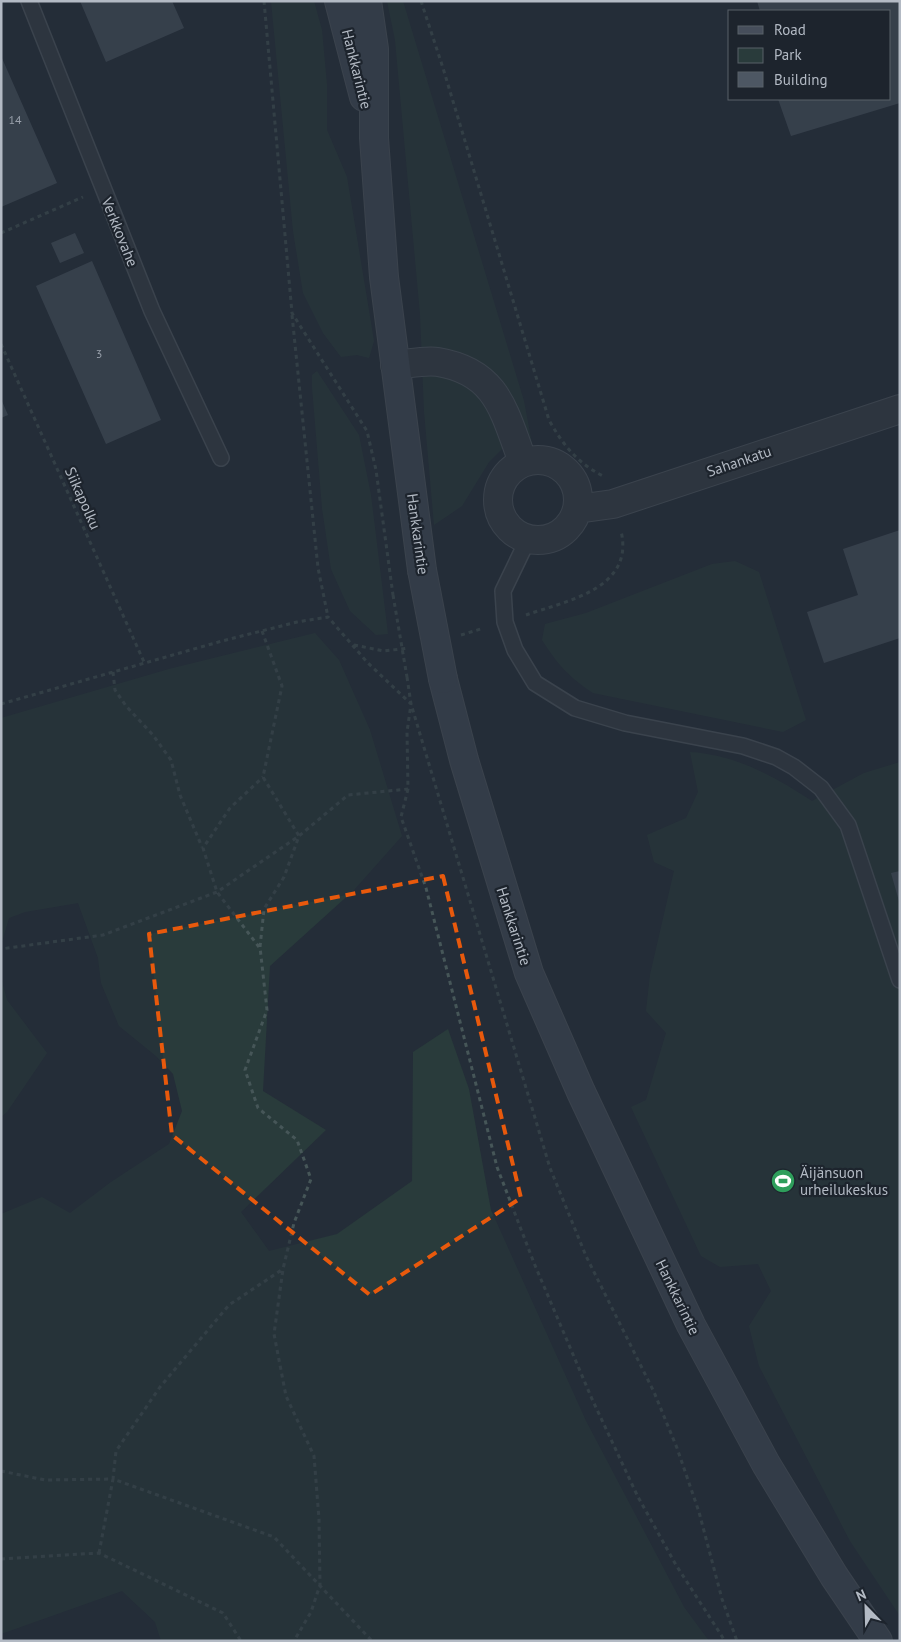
<svg xmlns="http://www.w3.org/2000/svg" width="901" height="1642" viewBox="0 0 901 1642" font-family="'PT Sans',sans-serif">
	<rect width="100%" height="100%" fill="#242d38"/>
	<path fill="#293b3b" d="M271,1h43l8,29 5,55v45l20,47 27,164 -5,17 -12,-3 -16,2 -18,-24 -20,-40 -10,-62z
		M387,1h16l121,400 9,48 -23,-8 -21,21 -27,44 -28,19 -10,-114 -4,-97 -25,-274z
		M317,371l42,64 12,60 17,139 -12,1 -26,-24 -19,-42 -9,-61 -10,-121v-12z
		M735,561l24,11 47,148 -23,12 -190,-39c-24,-16 -35,-28 -51,-53l3,-16 41,-11 126,-49z
		M315,633l24,27 31,70 32,106 -48,54 -84,76 -7,125 63,39 -85,82 28,39 68,-17 75,-53 1,-129 35,-23 21,60 22,121 95,211 98,186 25,34h-548l-6,-19 -33,-31 -121,43v-420l41,-17 28,16 41,-31 58,-38 13,-33 -9,-37 -17,-18 -37,-30 -18,-43 -3,-25 -20,-55 -53,9 -16,6 -8,27v-227l168,-49z
		M690,752c46,3 84,24 122,49l52,-28 36,-11v854l-50,-75 -91,-175 -10,-40 22,-35 -13,-27 -38,3 -19,-11 -70,-149 15,-7 20,-67 -20,-22 4,-36 24,-104 -20,-9 -7,-27 39,-17 12,-26z
		M1,978l6,22 40,53 -40,59 -6,5z"/>
	<path fill="#4d5763" d="M80,1h92l12,27 -78,34z
		M757,1h143v102l-109,33 -13,-37h112v-88h-130z
		M1,56l56,127 -56,24z
		M75,233l9,20 -24,10 -9,-20z
		M92,261l69,159 -55,24 -70,-158z
		M1,399l7,16 -7,3z
		M900,530v108l-76,25 -17,-51 51,-17 -15,-46z
		M900,871v30h-1l-8,-28z"/>
	<g fill="none" stroke-linecap="round" stroke-linejoin="round">
		<g stroke="#565d66" stroke-width="18">
			<path id="service" d="M29,1l123,310 69,147
				M528,539l-25,52 2,31 10,28 20,33 40,25 50,15 118,23 33,11 18,10 27,21 27,37 52,155"/>
		</g>
		<g stroke="#565d66" stroke-width="30">
			<path id="minor" d="M395,365c13,-1 30,-5 43,-3 60,10 66,50 85,100
				M498 500a40 40 0 1 1 80 0a40 40 0 1 1-80 0Z
				M577,509l36,-5 287,-95"/>
		</g>
		<g stroke="#565d66" stroke-width="30">
			<path id="secondary" d="M339,1l25,96
				M367,1l7,48v89l10,139 38,293
				M443,679l21,81 65,213 52,119 110,233 75,139 68,112 44,65"/>
		</g>
		<path stroke="#465658" stroke-width="3" stroke-dasharray="4 4" stroke-linecap="butt" d="M264,1l28,312 75,118 9,39 17,125
			M421,1l22,67 106,352c14,25 29,44 56,57
			M1,233l82,-36
			M292,315l26,253 10,49
			M1,344l143,318
			M526,615c40,-14 109,-26 95,-84
			M262,631l20,55 -19,91 36,59 -15,41 -20,32 -4,38 7,63 -22,60 13,38 39,32 14,39 -17,44 -11,46 -9,65 12,62 28,60 5,63 1,66 -9,27 -17,29
			M461,635l23,-7
			M354,645l30,6 25,-3
			M113,672l2,18 11,16 27,29 18,25 9,35 22,52
			M407,677l4,27 139,464 36,88 68,136 23,56 22,64 23,87 15,42
			M1,704l221,-63 75,-19 31,-5 39,45 44,42 -4,28 1,57 -60,6 -49,41 -82,56 -114,43 -102,14
			M408,789l-7,28 25,71 71,279 37,96 58,136 46,98 38,68 49,76
			M259,947l-42,-55 -14,-44 27,-40 33,-31
			M1,1471l44,9 68,-1 3,-28 44,-64 69,-82 54,-36
			M99,1553l14,-74 161,58 98,104
			M1,1559l98,-6 124,60 18,28"/>
		<use href="#service" stroke="#383f48" stroke-width="15"/>
		<use href="#minor" stroke="#383f48" stroke-width="28"/>
		<use href="#secondary" stroke="#464e5b" stroke-width="28"/>
		<g stroke="#565d66" stroke-width="30" stroke-linecap="butt">
			<path id="secondary-bridge" d="M422,570l21,109"/>
		</g>
		<path stroke="#465658" stroke-width="3" stroke-dasharray="4 4" stroke-linecap="butt" d="M393,595l14,82"/>
		<use href="#secondary-bridge" stroke="#464e5b" stroke-width="28"/>
	</g>
	<path d="M0 0H901V1642H0ZM443,876l78,322 -151,97 -198,-160 -23,-201z" fill="#242d38" fill-opacity=".55" fill-rule="evenodd"/>
	<path fill="none" stroke="#e8590c" stroke-width="4" stroke-dasharray="10 6" stroke-linejoin="round" d="M443,876l78,322 -151,97 -198,-160 -23,-201z"/>
	<defs>
		<g id="stadium-disc" transform="scale(1.25)"><circle r="9.5" fill="#2e9e5b" stroke="#1d242d"/><path d="M0-5a6.5 5 0 1 0 0 10a6.5 5 0 1 0 0-10ZM-3.5-1.8h7v3.6h-7Z" fill="#fff"/></g>
	</defs>
	<g fill-rule="evenodd">
		<use href="#stadium-disc" x="783" y="1181"/>
	</g>
	<g text-anchor="middle" dominant-baseline="central" stroke-width="4.5" stroke-linejoin="round" paint-order="stroke">
		<g font-size="12" fill="#9aa1ac">
			<text x="15" y="119">14</text>
			<text x="99" y="353">3</text>
		</g>
		<g font-size="15" fill="#b3bac4" stroke="#1d242d">
			<text transform="translate(357 69) rotate(76)">Hankkarintie</text>
			<text transform="translate(120 232) rotate(68)">Verkkovahe</text>
			<text transform="translate(739 461) rotate(-19)">Sahankatu</text>
			<text transform="translate(83 498) rotate(66)">Siikapolku</text>
			<text transform="translate(418 534) rotate(82)">Hankkarintie</text>
			<text transform="translate(514 926) rotate(72)">Hankkarintie</text>
			<text transform="translate(678 1297) rotate(64)">Hankkarintie</text>
		</g>
		<g font-size="15" fill="#b3bac4" stroke="#1d242d" text-anchor="start">
			<text x="800" y="1172">Äijänsuon<tspan x="800" dy="17">urheilukeskus</tspan></text>
		</g>
	</g>
	<rect width="901" height="1642" fill="none" stroke="#b3bac4" stroke-width="5"/>
	<rect x="728" y="10" width="162" height="90" fill="#1d242d" stroke="#596069"/>
	<rect x="738" y="26" width="25" height="8" fill="#464e5b" stroke="#596069"/>
	<text x="774" y="35" font-size="15" fill="#b3bac4">Road</text>
	<rect x="738" y="48" width="25" height="15" fill="#293b3b" stroke="#596069"/>
	<text x="774" y="60" font-size="15" fill="#b3bac4">Park</text>
	<rect x="738" y="72" width="25" height="15" fill="#4d5763" stroke="#596069"/>
	<text x="774" y="85" font-size="15" fill="#b3bac4">Building</text>
	<g transform="translate(866 1607) rotate(337)" stroke="#1d242d" stroke-width="4" paint-order="stroke">
	<path d="M0-4L9 19L0 12L-9 19Z" fill="#b3bac4"/>
	<text y="-8" font-size="14" font-weight="bold" text-anchor="middle" fill="#b3bac4">N</text>
	</g>
</svg>
